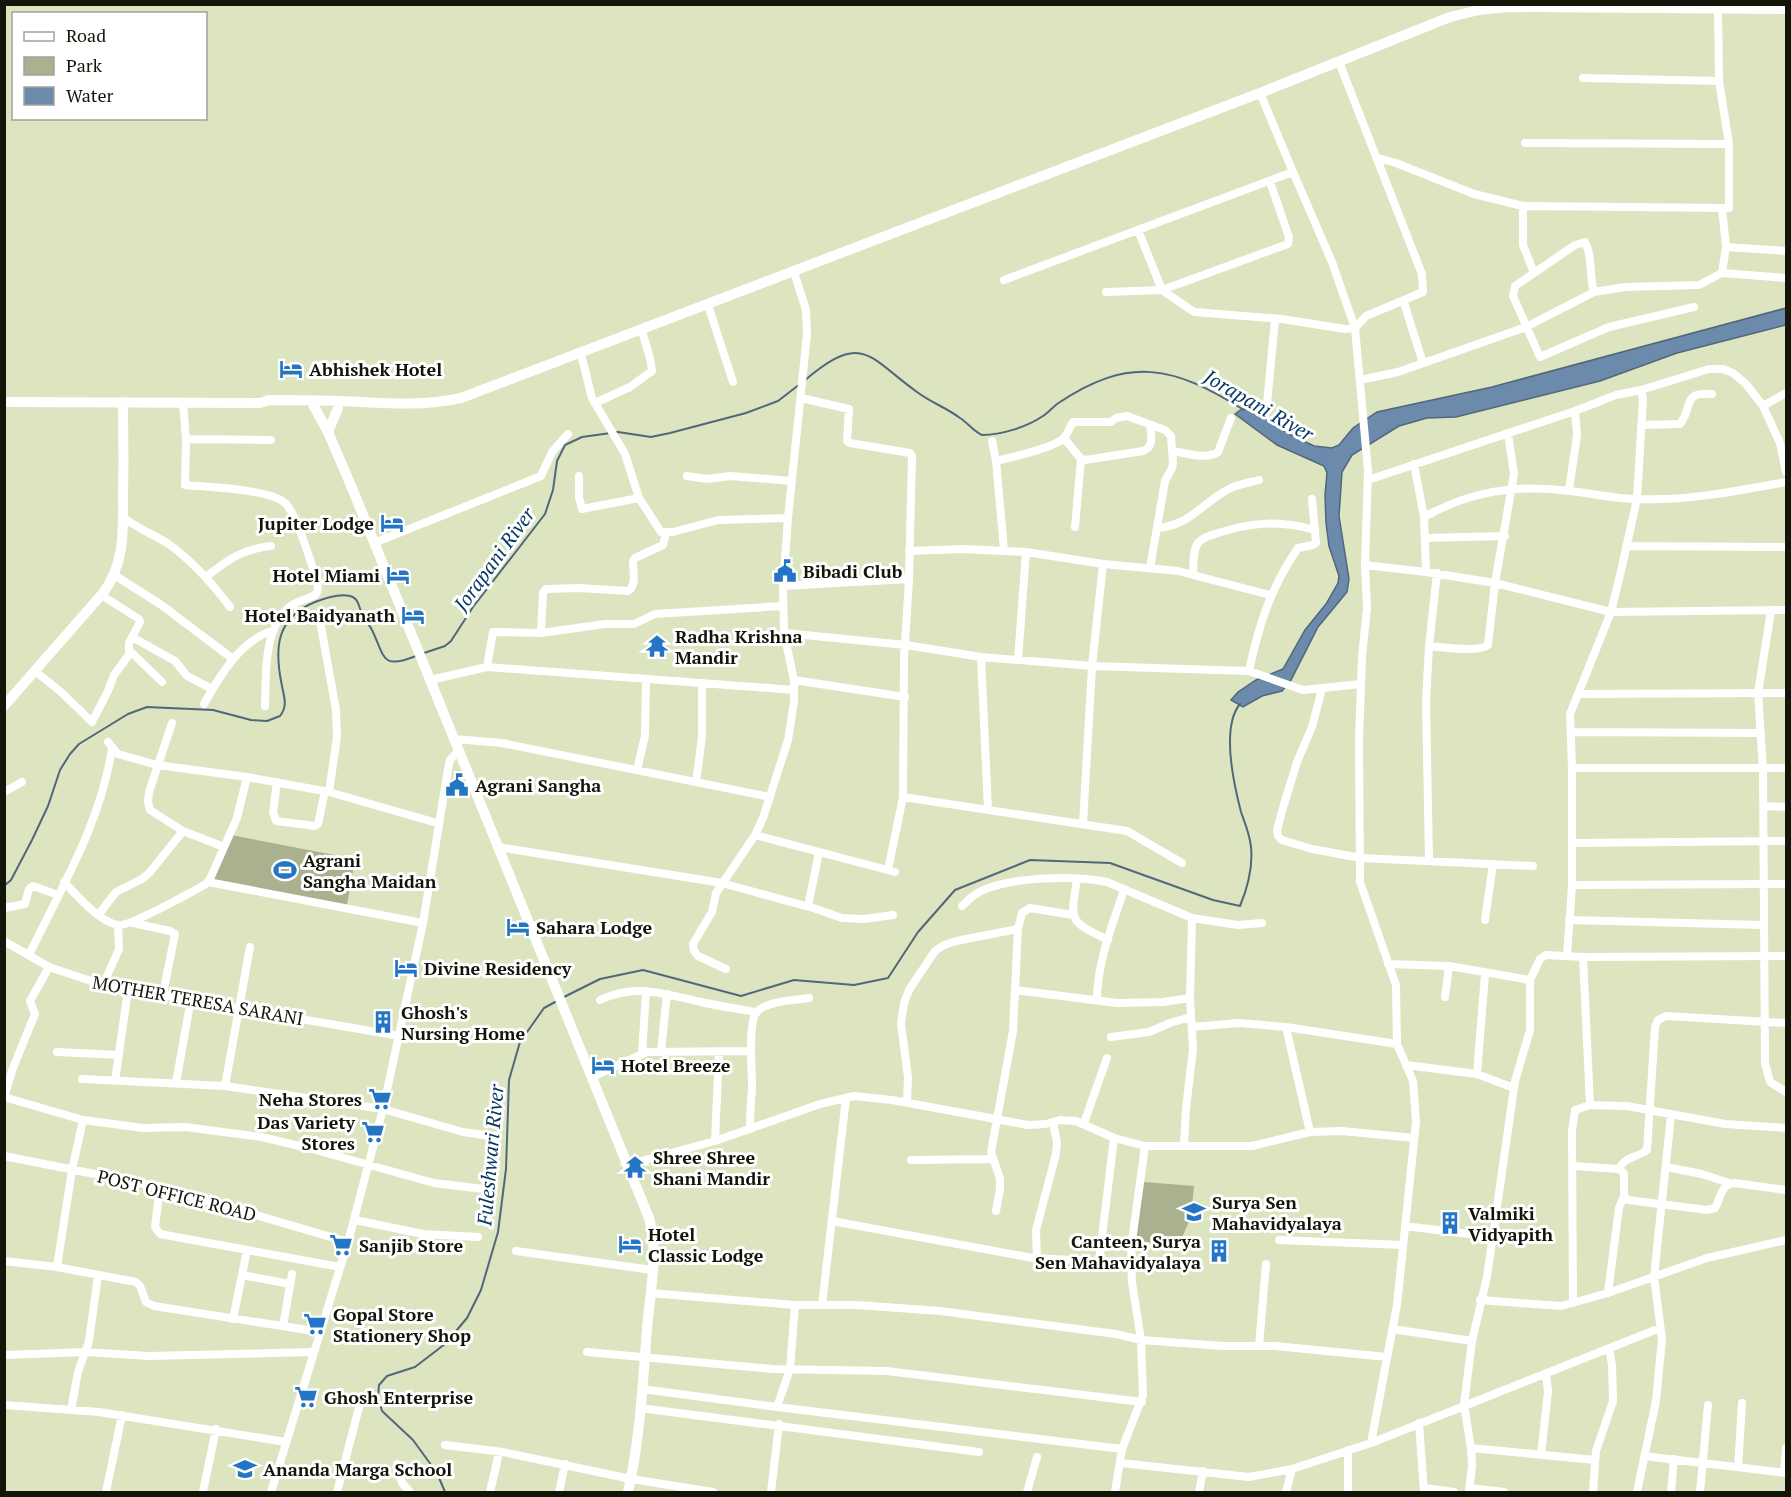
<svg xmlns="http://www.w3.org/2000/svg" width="1791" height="1497" viewBox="0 0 1791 1497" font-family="'PT Serif',serif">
	<rect width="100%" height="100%" fill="#dce4c0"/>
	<path fill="#aab18f" d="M231,835l124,24 -8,46 -134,-25z
		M1144,1182l50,4 -3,31 -11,25 -7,2 -38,-3z"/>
	<path fill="#6c8aac" stroke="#51677b" stroke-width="1.5" d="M1786,308v17l-109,28 -77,28 -144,36 -29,1 -28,8 -47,29 -10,17 -3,44 10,63 -2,13 -29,35 -27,53 -9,11 -20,5 -19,11 -12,-7 7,-8 18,-12 27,-11 22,-39 21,-26 12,-21 1,-7 -10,-30 -3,-23 -1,-28 2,-22 -3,-7 -47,-21 -42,-31 11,-8 43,28 25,12 18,2 7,-3 14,-17 24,-16 115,-25z"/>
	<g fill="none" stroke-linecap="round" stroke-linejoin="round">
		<path stroke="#51677b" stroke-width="2" d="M804,381c59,-50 63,-25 113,11 13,10 30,16 43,26 8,5 13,13 22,17 19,0 45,-8 61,-19 5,-3 9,-8 14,-12 72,-49 117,-38 187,6
			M424,653l21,-7 6,-5 22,-34 72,-93 8,-24 4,-29 8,-16 17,-8 36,-5 33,5 19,-4 76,-20 32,-12 22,-17
			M4,886l7,-6 21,-40 16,-34 12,-36 10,-16 9,-10 49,-30 19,-7 66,3 38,10 16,1 13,-5c8,-10 4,-19 2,-30 -8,-38 -6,-68 33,-84 10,-4 24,-9 35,-6 9,2 9,12 12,18 2,6 7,10 10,16 13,27 9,40 44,26
			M562,998l38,-19 43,-9 98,26 53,-16 60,5 34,-7 30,-46 37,-42 75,-30 80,3 103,37 27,6c7,-17 13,-40 11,-59 -1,-12 -6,-24 -10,-35 -7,-27 -20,-85 -1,-108
			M445,1492l-8,-19 -24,-33 -31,-29 -4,-14 1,-12 8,-9 28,-9 30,-23 22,-26 14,-28 17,-58 8,-63 3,-89 11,-38 24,-34 13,-7"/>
		<path stroke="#fff" stroke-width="8" d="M1583,78l136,3
			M1525,143l204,1
			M1378,158l18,5 78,31 49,12 206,2v-64l-10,-63 -1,-72
			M1293,172l39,90 23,66 13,143 -3,94 2,43 -5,49 -3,83 1,142 36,103 1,59 16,37 3,41 -19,183 -26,138
			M1523,206v39l11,28
			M1722,208l4,39 -4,26
			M1138,230l24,60 126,-46 1,-7 -19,-55
			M1726,247l60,4
			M1004,280l289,-108 -33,-79
			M1106,292l56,-2 32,22 88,7 63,10 10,-1 11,-12 57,-24 -1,-18 -83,-212
			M1594,292c-5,-16 -1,-35 -9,-50l-10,3 -60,41 -2,10 27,61 69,-30 85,-20
			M1403,300l20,63
			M708,305l25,77
			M581,354l11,44 33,56 14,44 22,34h12l45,-12 70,-2
			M1360,380l38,-8 128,-45 68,-35 31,-5 74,-2 23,-12 64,5
			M801,398l48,11 -2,32 3,2 60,10 2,3 -3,123 -5,79 -1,139 -15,73
			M183,402l3,37 -1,46c21,2 85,4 100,18 12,11 25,59 32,76 0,4 2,10 0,14 -3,4 -12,6 -17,8 -9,3 -16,10 -21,18 -15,24 -13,60 -14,87
			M595,403l35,-16 22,-16 -2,-13 -8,-27
			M1267,404l8,-84
			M1763,406l23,-13
			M1641,425l39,-1c14,-18 1,-32 32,-30
			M1064,438l17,21 4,1 58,-9c12,-5 8,-16 7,-26
			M186,439l85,1
			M992,441l4,20 8,89
			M1172,451c15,2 33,9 46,1l13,-34
			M996,461c13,-3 60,-14 68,-23 4,-5 6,-12 9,-16h38l5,-4 11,-2 38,14 6,6 2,27 -1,5 -7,13 -15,87
			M1414,464l10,53 2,55
			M579,476v21l3,12 57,-11
			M687,476l20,3 23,-3 62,5
			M1368,480l207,-69 41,-16 25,-5 68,-21h14l10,4 13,11 17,22 17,37 6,29
			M1569,490l8,-55 -2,-24
			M123,517c13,11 30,17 44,26 26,18 45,40 63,64
			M1424,517c47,-26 92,-33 145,-26 23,2 45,8 68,8 51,2 100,-8 149,-17
			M1075,527l6,-68
			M1157,528c32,-2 44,-24 70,-38 9,-6 21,-7 32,-10
			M1425,538l80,-2
			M374,543l167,-67 11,-24 16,-18
			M1626,546l160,1
			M909,551l53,-2 64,3 77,12 75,7 92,24
			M1365,565l61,7 69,11 116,29 175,-2
			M114,575l46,29 73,55
			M1193,575c1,-9 -1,-24 5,-32 4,-6 14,-8 20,-10 35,-11 62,-13 97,-3
			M207,576c22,-17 36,-27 64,-30
			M783,586l126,-7
			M103,593l3,5 33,21 1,3 -11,21v7l33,32
			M1771,611l-13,82 5,76 2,294 5,19 16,10
			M319,615l17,95 1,27 -8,55
			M541,633l2,-40 3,-4 34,-1 48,3c9,-5 5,-20 5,-30l2,-3 28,-13 3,-12
			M784,633l122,12 75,12 111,9 157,5 54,19 58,-6
			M132,637l43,24 12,15 25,13
			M1429,646c14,1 49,7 59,-1l7,-62 19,-109 -6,-41
			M981,657l7,153
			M1018,660l8,-108
			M487,667l6,-35 48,1 64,-9h29l21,-10 128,-8
			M35,671l26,21 31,30 16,-31 6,-16 17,-23
			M1249,671c10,-47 22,-84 49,-123l15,-3 3,-2 -4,-44
			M430,680l57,-13 307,23
			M794,680l111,17
			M1322,689l-10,38 -15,35 -15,49 -5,19 1,6 4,4 30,9 49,9 172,8
			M1578,694l208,-1
			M204,704c16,-29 37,-64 70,-74
			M172,723l-23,69 -1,10 2,8 33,21 41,16
			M1571,732l190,1
			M454,739l48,4 268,54
			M108,742l10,12 39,11 90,12 82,15 108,31
			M1572,768h214
			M637,770l8,-34 1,-57
			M277,782l-4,30 3,9 39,5 3,-2 7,-33
			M696,782l6,-45v-54
			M4,792l18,-10
			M903,797l224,34 55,32
			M1764,806l22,1
			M1083,824l9,-158 11,-102
			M755,835l140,37
			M1572,843l214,-2
			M498,847l224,36 91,25 29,10 22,1 29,-4
			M1429,860l-3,-159 3,-55 8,-73
			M1077,879c-7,43 -8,42 31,61
			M64,882c13,13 35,40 54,43 11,2 74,-33 88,-41l4,-5 27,-61 10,-41
			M208,882l215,41
			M1572,885l214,-1
			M808,906l11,-53
			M962,906c4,-3 7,-7 11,-10 28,-20 101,-21 134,-14l85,36 46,7 24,-2
			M4,908l21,-4 4,-15 4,-3 25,9
			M99,914l17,-22 26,-13 8,-7 33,-41
			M1485,920l8,-56
			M1569,920l194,5
			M133,923l37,8 5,3 -12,60
			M4,941l45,26 54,18 297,51
			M29,955c32,-67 72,-132 83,-207
			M1567,956l5,-71v-117l-2,-54 41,-102 10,-41 16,-72 6,-100 -2,-9
			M1583,957l7,148
			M1388,964l61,2 81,14
			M726,969l-28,-13 -4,-5 -1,-7 19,-32 4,-19 39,-58 8,-17 25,-78 6,-38v-22l-10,-47 -1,-47 5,-68 19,-184 -1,-24 -12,-38
			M103,985l16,-36 -1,-24
			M1015,990l102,13 46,-1 27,-4
			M1445,997l4,-31
			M600,1000c36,-17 65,-6 101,2 18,4 37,7 55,10
			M1097,1000c0,-37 15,-74 27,-110
			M1192,1027l46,-4 48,4 111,17
			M1286,1027l24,105
			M1111,1037l38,-5 21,-9 21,-6
			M661,1051l6,-57
			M57,1052l62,3
			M642,1054l4,-63
			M1406,1065l71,9 37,14
			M1477,1074l8,-100
			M592,1077l55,-25 104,-1
			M82,1079l143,7 158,23 80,23 34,5
			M115,1081l13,-91
			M176,1083l15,-84
			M225,1086l25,-139
			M4,1097l79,23 60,8 42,-1 77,10 50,12 122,34 49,6
			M4,1097l9,-29 22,-54 -5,-13 19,-34
			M907,1102l1,-25 -7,-53 3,-21 5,-13 26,-39 9,-6 12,-4 62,-12
			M1084,1123l23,-65
			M750,1129c0,-14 1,-28 2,-42 0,-15 -4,-64 4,-74 9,-12 39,-13 53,-15
			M715,1141l4,-89
			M1184,1145l2,-37 7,-59 -3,-51 2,-80
			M4,1156l156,31 188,55
			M911,1160l81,-1
			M627,1165l88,-24 105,-37 34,-8 38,4 136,25 18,-1 14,-4 16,1 38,17 31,8h107l58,-14 32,-1 72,7
			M1573,1166l46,3 5,4v23l4,4 79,10 8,-2c6,-11 6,-24 20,-25l51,7
			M1666,1167l36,7 27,9
			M1619,1169c6,-13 18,-11 28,-19l8,-123 3,-7 8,-4 120,7
			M160,1187l-5,40 5,7 180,33
			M996,1211l4,-22v-10l-9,-27 22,-121 5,-102 4,-16 8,-5 43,7
			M355,1220l68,14 55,3
			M832,1221l201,37 98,5
			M1405,1226l88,11
			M1279,1240l124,5
			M516,1251l136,19
			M1037,1259l-1,-29 20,-76 1,-11 -4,-21
			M4,1261l53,6 79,15 4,4 6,16 8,4 166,26
			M1099,1262l15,-124
			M57,1267l15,-97 11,-50
			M242,1275l48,9
			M650,1293l145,12h62l83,6 176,23 25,6 82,6h52l112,11
			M1608,1293l11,-85 5,-12
			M1480,1300l81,6 47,-13 99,-35 79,-18
			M1573,1303l-1,-172 3,-21 15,-5 37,1 98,18 61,4
			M822,1305l24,-207
			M233,1319l14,-69
			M283,1326l9,-52
			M1392,1329l80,12
			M1259,1346l7,-82
			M587,1352l186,17 114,2 255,31
			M4,1355l82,-3 62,4 166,-4
			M642,1389l135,18 345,42
			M4,1405l95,7 187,30
			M777,1407l13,-38 5,-64
			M640,1408l339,44
			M71,1410l7,-38 11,-31 9,-66
			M1419,1423l5,69
			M445,1445l58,7 128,27 82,13
			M1471,1448l124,12
			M1541,1455l7,-64 -2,-18
			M1644,1456l142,17
			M1121,1463l128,14 43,-8 79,-26 289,-115
			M397,1464l5,19 8,9
			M1738,1467l4,-64
			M1784,1473l2,-25
			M1425,1488l29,4
			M1469,1488l35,4
			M106,1492l16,-77
			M203,1492l13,-63
			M271,1492l77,-250 35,-133 40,-186 25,-154 2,-9 9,-10
			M337,1492l25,-96
			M490,1492l9,-39
			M559,1492l6,-28
			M771,1492l8,-68
			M1027,1492l10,-35
			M1115,1492l7,-43 21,-54 -2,-55 -9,-58 -1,-19 1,-22 13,-95
			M1199,1492l4,-21
			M1286,1492l6,-23
			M1348,1492v-42
			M1469,1492l3,-26 -1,-18 -7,-43 8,-64 15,-64 28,-196 15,-51v-50l10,-21 6,-4 37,2 203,-1
			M1593,1492l3,-41 17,-50 -1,-36 -3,-16
			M1637,1492l19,-91 6,-62 -8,-62 17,-162
			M1671,1492l3,-33
			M1700,1492l8,-87"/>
		<path stroke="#fff" stroke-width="10" d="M311,401l17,31 24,56 297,730c10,34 1,75 -2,110 -4,55 -7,111 -19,164
			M4,402l256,1 9,-3c23,0 47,0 71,1 40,2 81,6 121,-3l799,-305 190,-76 29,-7 29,-3 278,2
			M328,432l10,-24
			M4,706l99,-113c23,-30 20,-67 20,-102 1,-30 0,-60 0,-89"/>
	</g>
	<defs>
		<g id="hotel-bare" transform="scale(1.8)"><path d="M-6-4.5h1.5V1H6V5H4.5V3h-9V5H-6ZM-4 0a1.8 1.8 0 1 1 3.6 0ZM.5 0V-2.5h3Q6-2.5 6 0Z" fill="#2475c4" stroke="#fff" stroke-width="2.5" paint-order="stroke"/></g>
		<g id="civic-bare" transform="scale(1.8)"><path d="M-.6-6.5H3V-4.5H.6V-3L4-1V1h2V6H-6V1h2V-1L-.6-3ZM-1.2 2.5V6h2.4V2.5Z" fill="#2475c4" stroke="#fff" stroke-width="2.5" paint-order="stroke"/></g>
		<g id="temple-bare" transform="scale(1.8)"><path d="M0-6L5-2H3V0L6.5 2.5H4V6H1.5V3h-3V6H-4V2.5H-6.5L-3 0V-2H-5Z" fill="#2475c4" stroke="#fff" stroke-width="2.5" paint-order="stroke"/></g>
		<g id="stadium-bare" transform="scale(1.8)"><path d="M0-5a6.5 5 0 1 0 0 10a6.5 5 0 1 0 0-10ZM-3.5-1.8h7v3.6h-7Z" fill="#2475c4" stroke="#fff" stroke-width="2.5" paint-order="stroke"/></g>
		<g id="building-bare" transform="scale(1.8)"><path d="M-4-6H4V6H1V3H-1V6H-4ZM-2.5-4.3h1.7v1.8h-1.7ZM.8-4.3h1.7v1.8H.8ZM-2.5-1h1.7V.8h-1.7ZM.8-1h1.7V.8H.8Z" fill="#2475c4" stroke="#fff" stroke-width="2.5" paint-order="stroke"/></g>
		<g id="supermarket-bare" transform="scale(1.8)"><path d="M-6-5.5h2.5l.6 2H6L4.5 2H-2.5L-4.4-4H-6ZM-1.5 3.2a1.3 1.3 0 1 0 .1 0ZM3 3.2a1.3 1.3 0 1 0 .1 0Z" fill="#2475c4" stroke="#fff" stroke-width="2.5" paint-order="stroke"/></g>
		<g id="university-bare" transform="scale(1.8)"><path d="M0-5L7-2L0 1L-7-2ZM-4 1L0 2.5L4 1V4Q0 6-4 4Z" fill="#2475c4" stroke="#fff" stroke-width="2.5" paint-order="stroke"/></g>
		<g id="school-bare" transform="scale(1.8)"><path d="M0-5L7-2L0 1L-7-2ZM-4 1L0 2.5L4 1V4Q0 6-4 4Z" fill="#2475c4" stroke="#fff" stroke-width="2.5" paint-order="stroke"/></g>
	</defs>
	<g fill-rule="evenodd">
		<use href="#hotel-bare" x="291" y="369"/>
		<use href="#hotel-bare" x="392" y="523"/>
		<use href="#civic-bare" x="785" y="571"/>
		<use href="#hotel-bare" x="398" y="575"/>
		<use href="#hotel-bare" x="413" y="615"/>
		<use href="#temple-bare" x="657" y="646"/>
		<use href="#civic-bare" x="457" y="785"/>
		<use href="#stadium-bare" x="285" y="870"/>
		<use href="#hotel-bare" x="518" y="927"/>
		<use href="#hotel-bare" x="406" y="968"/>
		<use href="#building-bare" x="383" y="1022"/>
		<use href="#hotel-bare" x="603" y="1065"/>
		<use href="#supermarket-bare" x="380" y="1099"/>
		<use href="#supermarket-bare" x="373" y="1132"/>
		<use href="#temple-bare" x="635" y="1167"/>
		<use href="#university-bare" x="1194" y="1212"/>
		<use href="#building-bare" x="1450" y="1223"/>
		<use href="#hotel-bare" x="630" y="1244"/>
		<use href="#supermarket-bare" x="341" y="1245"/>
		<use href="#building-bare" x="1219" y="1251"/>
		<use href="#supermarket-bare" x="315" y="1324"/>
		<use href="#supermarket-bare" x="306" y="1397"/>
		<use href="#school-bare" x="245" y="1469"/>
	</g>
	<g text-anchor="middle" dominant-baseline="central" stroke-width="6" stroke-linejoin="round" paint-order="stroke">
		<g font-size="18" font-weight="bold" fill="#131509" stroke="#fff" text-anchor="start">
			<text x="309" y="369">Abhishek Hotel</text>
			<text x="374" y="523" text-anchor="end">Jupiter Lodge</text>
			<text x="803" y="571">Bibadi Club</text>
			<text x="380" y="575" text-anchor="end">Hotel Miami</text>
			<text x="395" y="615" text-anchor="end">Hotel Baidyanath</text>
			<text x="675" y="636">Radha Krishna<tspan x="675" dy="21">Mandir</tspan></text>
			<text x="475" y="785">Agrani Sangha</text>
			<text x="303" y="860">Agrani<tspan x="303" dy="21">Sangha Maidan</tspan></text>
			<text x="536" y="927">Sahara Lodge</text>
			<text x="424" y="968">Divine Residency</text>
			<text x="401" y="1012">Ghosh's<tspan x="401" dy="21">Nursing Home</tspan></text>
			<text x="621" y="1065">Hotel Breeze</text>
			<text x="362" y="1099" text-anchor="end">Neha Stores</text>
			<text x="355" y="1122" text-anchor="end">Das Variety<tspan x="355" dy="21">Stores</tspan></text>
			<text x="653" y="1157">Shree Shree<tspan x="653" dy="21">Shani Mandir</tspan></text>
			<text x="1212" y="1202">Surya Sen<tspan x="1212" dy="21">Mahavidyalaya</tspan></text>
			<text x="1468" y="1213">Valmiki<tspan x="1468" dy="21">Vidyapith</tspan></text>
			<text x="648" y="1234">Hotel<tspan x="648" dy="21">Classic Lodge</tspan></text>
			<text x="1201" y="1241" text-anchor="end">Canteen, Surya<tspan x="1201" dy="21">Sen Mahavidyalaya</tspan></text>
			<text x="359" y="1245">Sanjib Store</text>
			<text x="333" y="1314">Gopal Store<tspan x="333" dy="21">Stationery Shop</tspan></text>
			<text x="324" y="1397">Ghosh Enterprise</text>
			<text x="263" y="1469">Ananda Marga School</text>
		</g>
		<g font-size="18" fill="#131509" stroke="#fff">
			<text transform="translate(198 1000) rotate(10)">MOTHER TERESA SARANI</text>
			<text transform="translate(177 1195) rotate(14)">POST OFFICE ROAD</text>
		</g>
		<g font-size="20" font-style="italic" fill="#093965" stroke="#fff">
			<text transform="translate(1259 405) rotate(30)">Jorapani River</text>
			<text transform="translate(494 559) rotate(-54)">Jorapani River</text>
			<text transform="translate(490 1155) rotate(-85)">Fuleshwari River</text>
		</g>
	</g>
	<rect width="1791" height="1497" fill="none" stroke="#131509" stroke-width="12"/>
	<rect x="12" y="12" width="195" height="108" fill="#ffffff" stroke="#a1a19d" stroke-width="1.5"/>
	<rect x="24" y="32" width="30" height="9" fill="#ffffff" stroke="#a1a19d" stroke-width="1.5"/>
	<text x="66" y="42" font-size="18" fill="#131509">Road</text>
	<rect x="24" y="57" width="30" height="18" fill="#aab18f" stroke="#a1a19d" stroke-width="1.5"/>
	<text x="66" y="72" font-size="18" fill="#131509">Park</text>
	<rect x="24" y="87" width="30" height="18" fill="#6c8aac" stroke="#a1a19d" stroke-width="1.5"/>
	<text x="66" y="102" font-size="18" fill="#131509">Water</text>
</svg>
